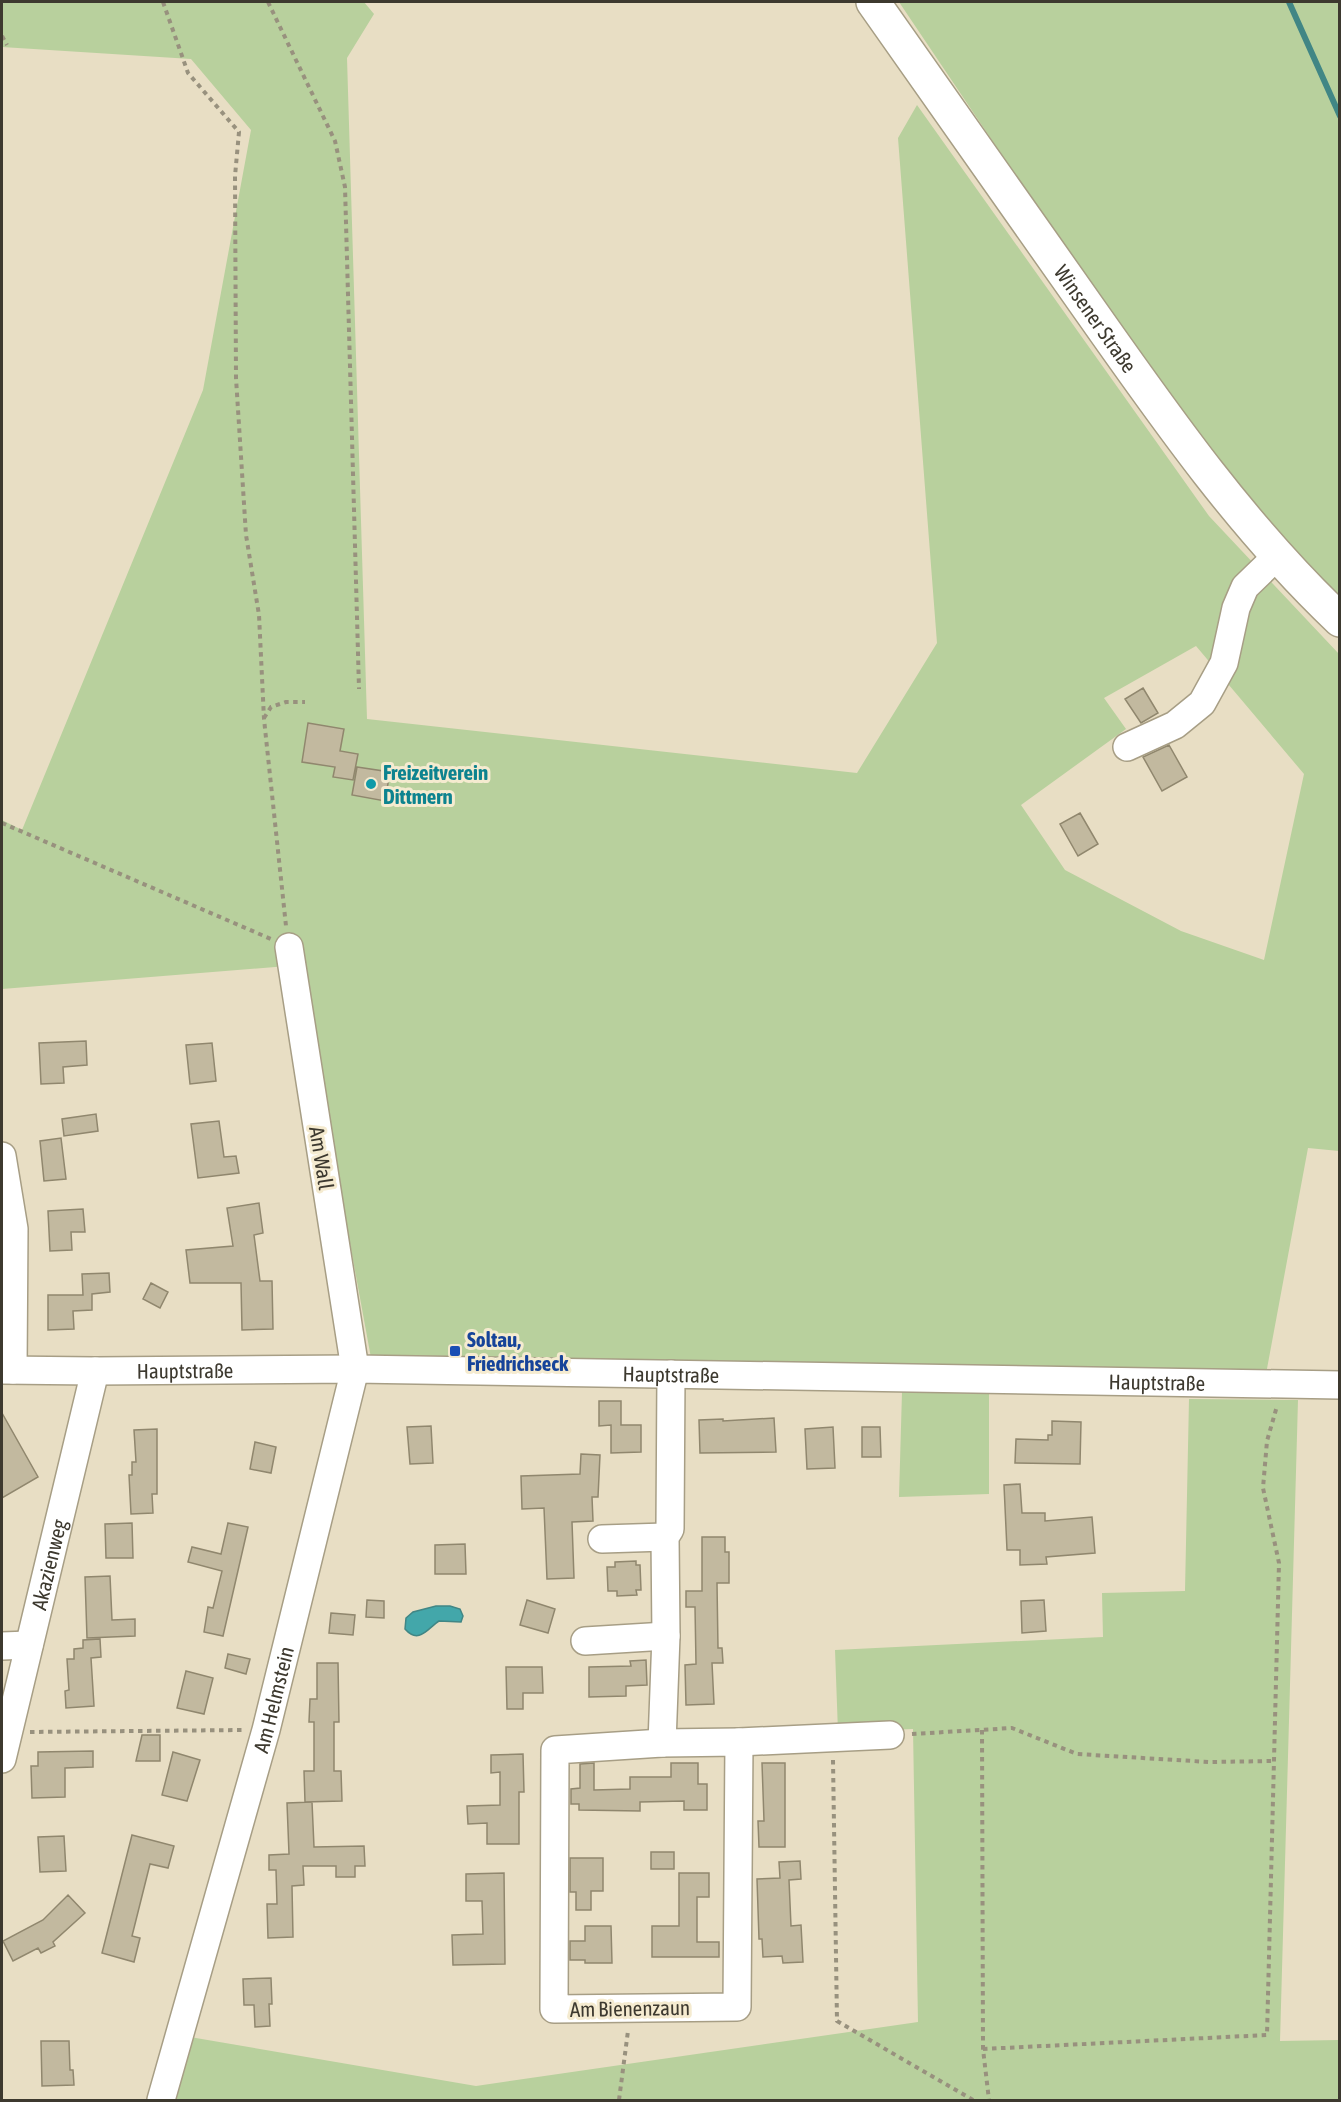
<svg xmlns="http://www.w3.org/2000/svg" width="1341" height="2102" viewBox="0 0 1341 2102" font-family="'Asap Condensed',sans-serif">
	<rect width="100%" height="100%" fill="#e8dec4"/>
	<path fill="#b8d09d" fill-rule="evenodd" d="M2,2h362l10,12 -27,44 20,661 490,54 80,-130 -39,-505 19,-33 292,411 130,138v497l-31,-3 -42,226 -895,-16 -72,-393 -297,24v-169l20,10 181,-440 48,-260 -60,-71 -189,-12zM1196,646l108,128 -40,186 -83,-29 -116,-61 -44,-65 105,-76 -22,-31z
		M899,2h440v598l-60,-58 -115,-146z
		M902,1392l87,2v100l-90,3z
		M1189,1399l109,1 -18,641 59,-1v60h-1167l18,-63 286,49 442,-64 -5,-293 -75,3 -3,-82 268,-13 -1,-44 83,-2z"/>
	<path fill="#43a7aa" stroke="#418685" stroke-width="1.5" d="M436,1606h14l10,3 3,7 -2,6 -22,-1c-11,7 -20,24 -34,8l1,-11 7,-6z"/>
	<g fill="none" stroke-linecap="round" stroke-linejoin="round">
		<path stroke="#418685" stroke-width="6" d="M1289,2l51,114"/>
	</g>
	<path fill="#c2b99f" stroke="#90876e" stroke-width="1.5" d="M1143,688l15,25 -17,10 -16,-24z
		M308,723l36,6 -4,22 18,3 -5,26 -20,-3 2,-10 -33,-5z
		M1169,745l18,32 -25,14 -19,-34z
		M357,767l33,5 -5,29 -33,-6z
		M1080,813l18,31 -20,12 -18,-32z
		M86,1041l1,24 -24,2 1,16 -23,1 -2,-41z
		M212,1043l4,38 -26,3 -4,-39z
		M96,1114l2,17 -34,5 -2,-17z
		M219,1121l5,36 12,-1 3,17 -41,5 -7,-54z
		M61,1138l5,41 -22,2 -4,-40z
		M259,1203l4,30 -9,2 6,46h12l1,48 -31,1 -1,-47h-51l-4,-33 47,-4 -6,-38z
		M83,1209l2,23h-14l1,18 -22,1 -2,-40z
		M109,1273l1,19 -18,2v16l-19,1 1,18 -26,1v-35h35l-1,-21z
		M151,1283l17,9 -8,16 -17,-9z
		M599,1401h22v24h20v27l-30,1v-28l-12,1z
		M2,1413l36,64 -36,21z
		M774,1418l2,34 -76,1 -1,-33 24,-1v2z
		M1052,1421l29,1 -1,42 -65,-1 1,-24 32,1v-5h4z
		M431,1426l2,37 -23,1 -3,-37z
		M833,1427l2,41 -28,1 -2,-40z
		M862,1427h18l1,30h-19z
		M157,1429v65h-5l1,19 -22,1 -2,-39h3v-13h4l-2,-32z
		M255,1442l21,5 -5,26 -21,-4z
		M581,1454l19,1 -2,42h-6l1,24 -21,1 2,56 -27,1 -3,-71 -22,1 -1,-33 59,-2z
		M1020,1484l2,29h23v8l47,-4 3,36 -49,4 1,7 -27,1v-15h-13l-3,-65z
		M132,1523l1,35h-27l-1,-34z
		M228,1523l20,4 -25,109 -19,-4 4,-25 5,1 9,-37 -34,-9 4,-15 29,7z
		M702,1537h23v15h4v31h-12l1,65h4l1,15h-11l2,41 -28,1 -1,-40 11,-1 -1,-57h-9v-16h16z
		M465,1544l1,30h-31v-29z
		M636,1561v4h4l1,25h-5l1,5 -20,1v-5h-9l-1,-24h8v-5z
		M110,1576l2,44 23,-1v17l-48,2 -2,-61z
		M367,1600l17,1v17l-18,-1z
		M527,1600l28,9 -7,24 -28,-8z
		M1044,1600l2,31 -24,2 -1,-32z
		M331,1613l24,2 -2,20 -24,-2z
		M100,1639l1,18 -10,1 3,48 -28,2 -1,-17 4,-1 -2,-31h7v-10l9,-1v-8z
		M228,1654l22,5 -4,15 -21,-6z
		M646,1660l1,25 -21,1v10l-37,1v-30l42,-1 -1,-5z
		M317,1663h21l1,59h-5v49h7l1,30 -37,1 -1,-31h10v-49h-5l1,-23h7z
		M506,1667h36l1,26h-20v16h-16z
		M186,1671l27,7 -9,36 -27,-6z
		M142,1735h18v26h-24z
		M93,1751v16l-28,1v29l-33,1 -1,-32h7v-14z
		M173,1752l27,8 -13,41 -25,-6z
		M523,1754l1,38h-5v52h-32v-21l-19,1 -1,-18 33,-1v-33l-9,1v-18z
		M594,1763v27l36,-1v-12h41v-14h27v21h9v26h-23v-9l-44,1v9l-61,-1v-6h-8v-15l9,-1v-24z
		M762,1763h23v84h-26l-1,-26h6z
		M312,1802l2,45 50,-1 1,20h-10v11h-19v-11h-33l1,19 -12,1 1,51 -25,1 -1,-34h10l-1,-34h-7v-15l20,-1 -2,-51z
		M132,1835l42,11 -6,22 -18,-4 -18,72 8,2 -6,24 -32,-9z
		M64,1836l2,35 -26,1 -2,-35z
		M651,1852h23v17h-23z
		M570,1858h33v33h-12v19h-15v-18h-6z
		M800,1861l1,18 -12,1 2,46 10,-1 2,37 -20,1 -1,-7 -19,1 -1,-18h-3l-2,-60 23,-1 -1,-16z
		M504,1873l1,91 -52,1 -1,-30 31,-1 -1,-33h-16v-27z
		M679,1873h30v24h-12v45h22v15h-67v-31h27z
		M68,1895l17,18 -32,29 2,4 -14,7 -3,-5 -25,13 -10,-20 40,-21z
		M585,1926h26l1,37h-27v-3h-15v-19h15z
		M271,1978l1,26h-3l1,22 -15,1 -1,-22h-10l-1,-26z
		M41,2041h28l1,29h3l1,15 -32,1z"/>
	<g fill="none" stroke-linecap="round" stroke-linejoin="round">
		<g stroke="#a79e85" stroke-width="30">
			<g id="minor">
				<path d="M1127,747l48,-22 27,-22 22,-40 12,-55 9,-21 32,-31"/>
				<path d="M2,1156l12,73 -1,141"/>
				<path id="s1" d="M2,1370l93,1 260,-2 985,16"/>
				<path d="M602,1539l63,-2"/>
				<path d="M585,1641l81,-5"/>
				<path d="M2,1646l27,-1"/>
				<path d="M739,1742l-2,265 -183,2 1,-259 107,-7z"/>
				<path d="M739,1742l151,-7"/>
				<path d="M662,1743l4,-107 -1,-99 5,-8 1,-155"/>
				<path id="s2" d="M2,1759l93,-388"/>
				<path id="s3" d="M161,2100l105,-370 89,-361 -66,-422"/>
			</g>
		</g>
		<g stroke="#a79e85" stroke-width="36">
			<g id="major">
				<path id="s4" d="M873,2c73,104 146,208 219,311 76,108 152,216 248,307"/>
			</g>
		</g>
		<path stroke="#98917e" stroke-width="4" stroke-dasharray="4.5 4.5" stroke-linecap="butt" d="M163,2l25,71 51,59 -4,44 1,202 10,157 13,80 5,104 22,207
			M268,2l67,139 10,46 14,502
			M2,36l5,9
			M264,718l7,-11 15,-5h19
			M2,823l269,116
			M982,1730l1,319 6,51
			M30,1732l214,-2
			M912,1734l100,-6 65,26 132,8 65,-1
			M833,1760l4,261 136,79
			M983,2049l284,-14 12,-472 -16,-75 4,-47 10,-35
			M619,2100l9,-69"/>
		<use href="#minor" stroke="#fff" stroke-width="27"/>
		<use href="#major" stroke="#fff" stroke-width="33"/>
	</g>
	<circle fill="#0f9aa8" stroke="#f5ebd0" stroke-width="2" cx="371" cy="784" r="6"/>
	<rect fill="#1a4fb4" stroke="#f5ebd0" stroke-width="2" x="449" y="1345" width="12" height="12" rx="3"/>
	<g text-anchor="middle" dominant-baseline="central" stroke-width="6" stroke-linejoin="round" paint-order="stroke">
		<g font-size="21" fill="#3d392f" stroke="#f5ebd0">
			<text stroke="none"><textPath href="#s4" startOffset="387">Winsener Straße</textPath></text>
			<text transform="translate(322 1158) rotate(81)">Am Wall</text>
			<text stroke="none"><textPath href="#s1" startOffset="183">Hauptstraße</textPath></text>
			<text stroke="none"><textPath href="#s1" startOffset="669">Hauptstraße</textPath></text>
			<text stroke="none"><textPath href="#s1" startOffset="1155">Hauptstraße</textPath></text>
			<text stroke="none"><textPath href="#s2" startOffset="200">Akazienweg</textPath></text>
			<text stroke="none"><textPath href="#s3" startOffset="416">Am Helmstein</textPath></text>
			<text transform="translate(630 2008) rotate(-1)">Am Bienenzaun</text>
		</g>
		<g font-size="21" font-weight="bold" fill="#0d838f" stroke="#f5ebd0" text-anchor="start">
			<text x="383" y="772">Freizeitverein<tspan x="383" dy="24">Dittmern</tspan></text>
		</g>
		<g font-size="21" font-weight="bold" fill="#164399" stroke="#f5ebd0" text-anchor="start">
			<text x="467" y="1339">Soltau,<tspan x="467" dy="24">Friedrichseck</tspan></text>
		</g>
	</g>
	<rect width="1341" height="2102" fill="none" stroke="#3d392f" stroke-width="6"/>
</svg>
